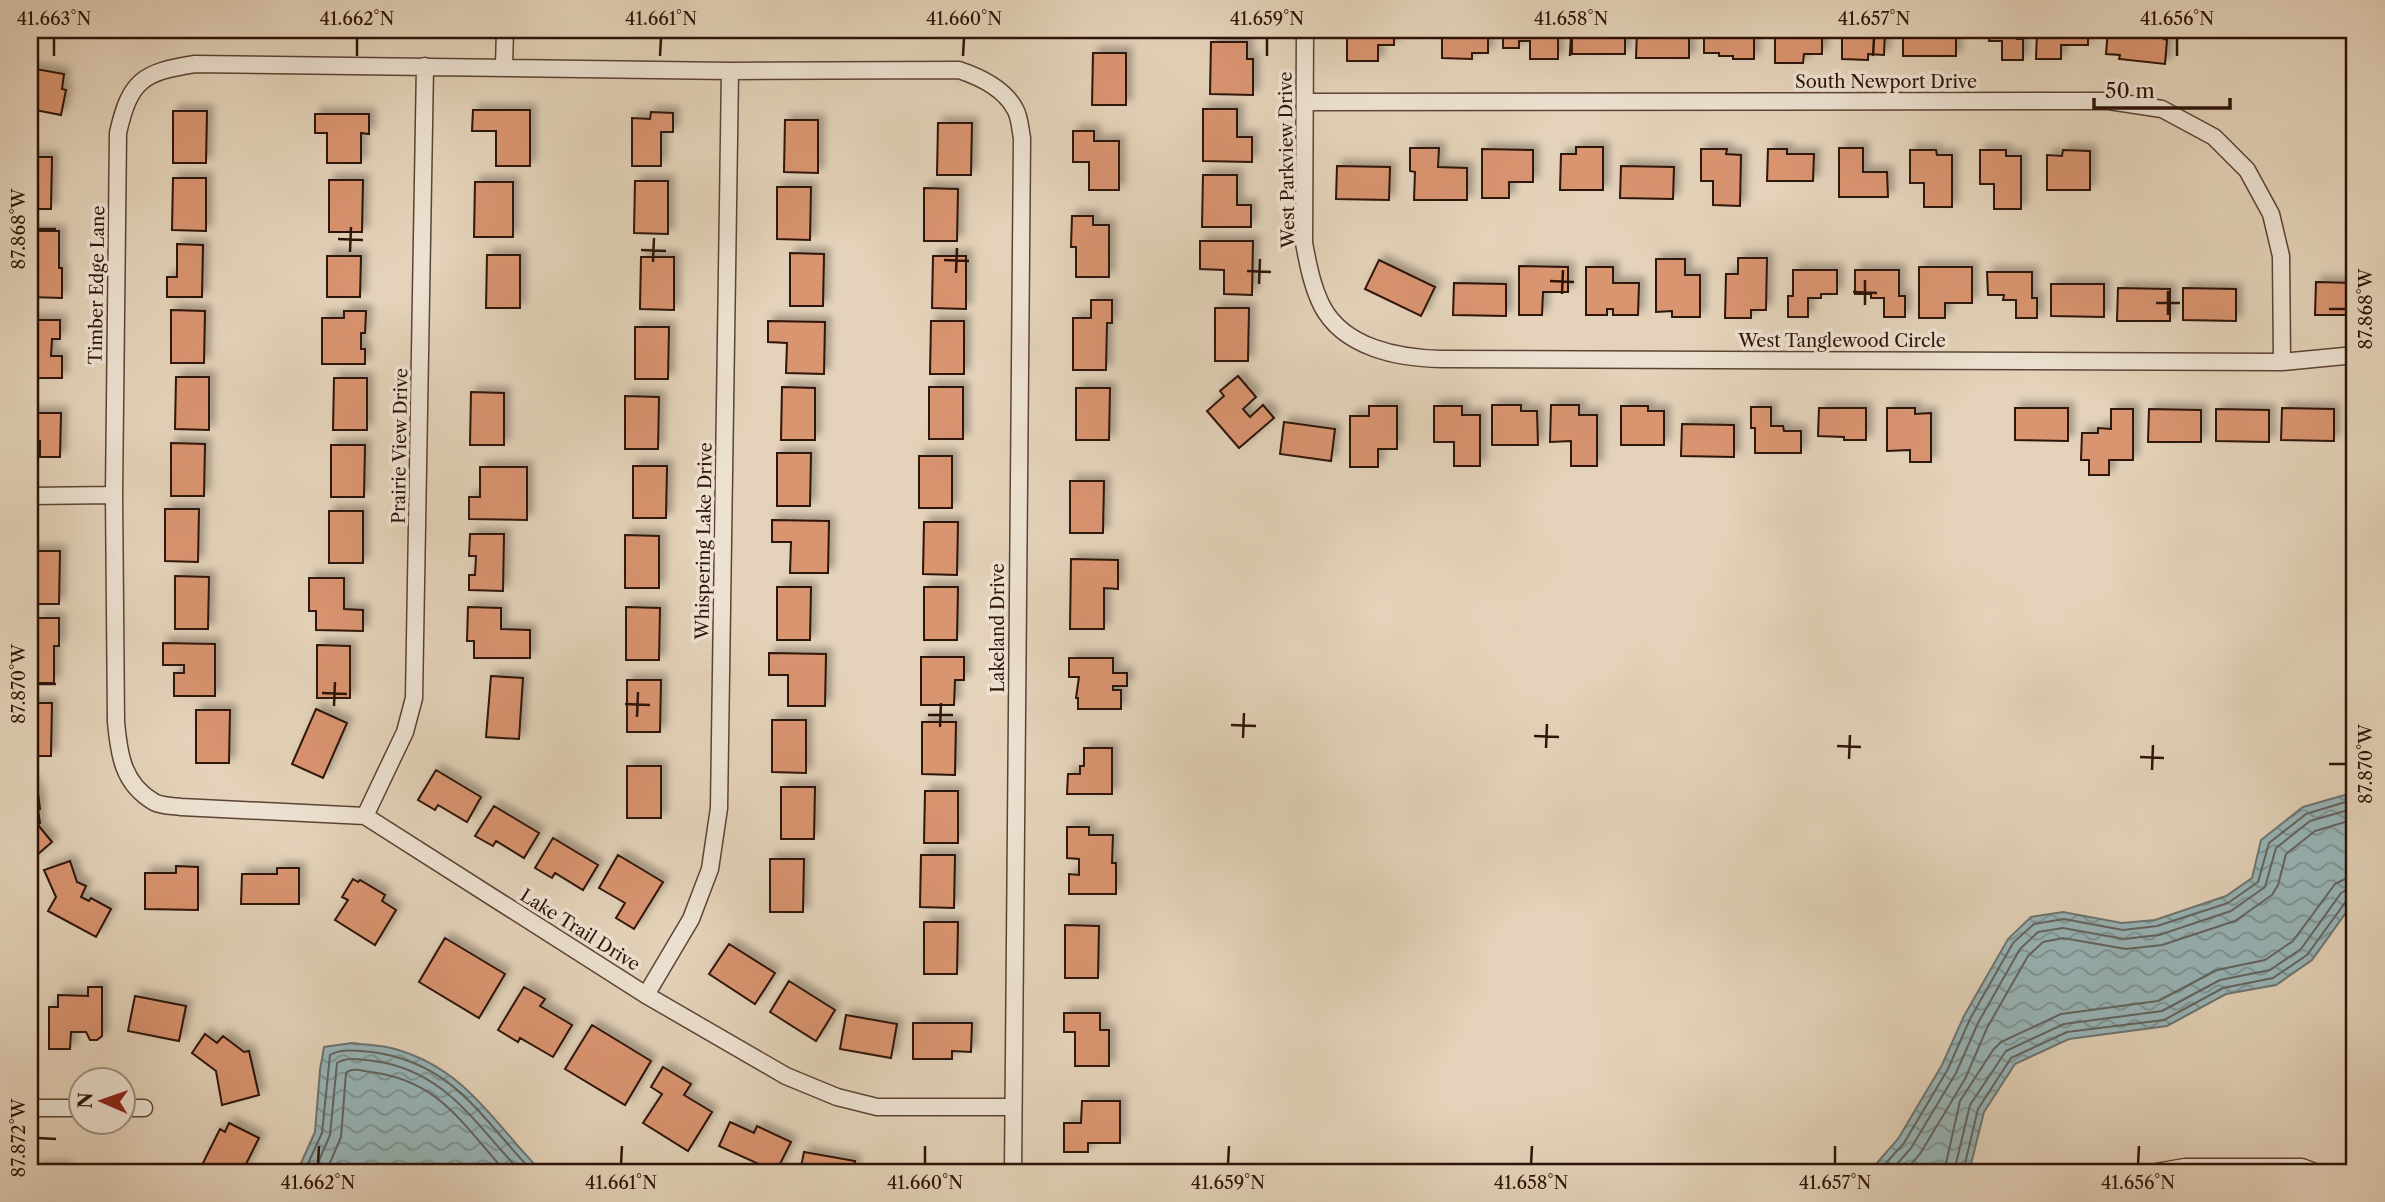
<svg xmlns="http://www.w3.org/2000/svg" width="2385" height="1202" viewBox="0 0 2385 1202" font-family="'Libre Caslon Text',serif">
	<defs>
		<pattern id="water-waves" width="16" height="10" patternUnits="userSpaceOnUse" patternTransform="scale(1.75)"><rect width="16" height="10" fill="#98b6b9"/><path d="M0 5q4-4 8 0t8 0" fill="none" stroke="#7c9394"/></pattern>
		<filter id="shadow"><feDropShadow dx="5.5" dy="-5.5" stdDeviation="3.5" flood-color="#0004"/></filter>
	</defs>
	<rect width="100%" height="100%" fill="#e4d3ba"/>
	<filter id="stains"><feTurbulence type="fractalNoise" baseFrequency=".00286" numOctaves="4"/><feColorMatrix values="0 0 0 0 .2 0 0 0 0 .09 0 0 0 0 .02 0 0 0 .5 -.17"/></filter>
	<radialGradient id="worn" r=".72"><stop offset=".6" stop-color="#630" stop-opacity="0"/><stop offset="1" stop-color="#630" stop-opacity=".3"/></radialGradient>
	<path fill="url(#water-waves)" stroke="#6e7572" stroke-width="2" d="M2355,792v108l-43,60 -36,25 -50,9 -59,32 -98,13 -54,25 -31,48 -15,60h-100l29,-33 44,-74 22,-49 44,-77 23,-22 32,-5 59,11 33,-3 71,-24 26,-18 9,-38 42,-33z
		M352,1043c14,2 30,2 43,6 70,20 96,70 143,119l30,4 78,-3 16,3h-365l18,-40 5,-62 4,-23z"/>
	<g fill="none" stroke-linecap="round" stroke-linejoin="round">
		<path stroke="#636460" stroke-width="2" d="M304,1172l18,-39 8,-78c12,-7 28,-4 42,-3 82,11 109,66 161,120
			M314,1172l16,-37 7,-72c11,-7 24,-3 37,-2 72,10 101,63 147,111
			M326,1172l15,-35 5,-64c6,-6 16,-2 25,-1 70,9 92,54 135,100
			M1878,1172l26,-29 44,-74 22,-50 43,-76 21,-19 30,-5 59,11 34,-4 71,-23 30,-21 11,-39 37,-29 49,-15
			M1890,1172l21,-24 45,-75 22,-50 42,-74 18,-17 25,-4 61,11 35,-4 72,-24 34,-24 11,-39 34,-27 45,-13
			M1904,1172l16,-18 45,-75 22,-51 41,-72 15,-14 20,-4 63,11 36,-4 73,-24 37,-26 6,-10 8,-31 29,-23 40,-12
			M1944,1172l16,-71 33,-51 8,-8 60,-28 97,-13 59,-31 48,-10 28,-19 42,-57 10,-5 10,-2
			M1954,1172l16,-67 36,-54 58,-27 98,-13 58,-31 50,-10 31,-21 40,-56 7,-4 7,-1
			M1963,1172l15,-63 33,-51 56,-26 97,-12 59,-32 50,-10 34,-23 40,-55 8,-3"/>
	</g>
	<path fill="#d9946f" stroke="#2e1308" stroke-width="2" filter="url(#shadow)" d="M1347,30h47v15h-16v16h-31z
		M1442,30h46v23h-16v6l-30,-1z
		M1503,30h55v29h-28v-18h-11v7h-16z
		M1572,30h53v24h-53z
		M1637,30h52v28h-53z
		M1704,30h50v29h-21v-3h-14v-3h-15z
		M1775,30h47v24h-18l-1,9h-28z
		M1842,30h43l-1,25 -16,-1v6l-26,-1z
		M1903,30h53v26h-53z
		M1973,30h44v9h6v21h-21v-19h-13l1,-4 -17,-1z
		M2037,30h51v15h-27v14h-25z
		M2108,30h57l-1,9 3,1 -2,24 -46,-5 1,-4 -14,-1z
		M1211,42h36v17h6v36l-43,-1z
		M1093,53h33v52h-34z
		M30,68l34,6 -2,15 4,1 -5,25 -31,-6z
		M1203,109h34v28h15v25l-49,-1z
		M473,110h57v56h-34v-35h-24z
		M173,111h34l-1,52h-33z
		M651,112l22,1v19h-12v34h-29v-48l18,1z
		M315,114h54v20l-8,-1v30h-34v-30h-12z
		M785,120h33v53l-34,-1z
		M938,123h34l-1,52h-34z
		M1073,131h21v10h25v49h-30v-28h-16z
		M1576,147h27v43h-43l1,-36h15z
		M1410,148h29l-1,19 29,1v32h-53l1,-28 -5,-1z
		M1839,148h24v24h24l1,25h-49z
		M1482,149l51,1v32h-24v16h-27z
		M1701,149h26l-1,5 15,1 -1,51 -27,-1v-24h-12z
		M1768,149h19v5h27l-1,27h-46z
		M1910,150h26l1,5h15v52h-28v-24h-14z
		M1980,150h26v6h15v53h-27v-25h-14z
		M2063,150l27,1v39h-43v-35l15,1z
		M30,157h22l-1,52h-21z
		M1337,166l53,1 -1,33 -53,-1z
		M1621,166l53,1 -1,32 -53,-1z
		M1203,175h34v30h14v22h-49z
		M173,178h33v53l-34,-1z
		M329,180h34l-1,52h-33z
		M635,181h33v53l-34,-1z
		M475,182h38v55h-39z
		M777,187h34l-1,53 -33,-1z
		M924,188l34,1 -1,52h-33z
		M1072,216h21v9h16v52h-33v-30h-5z
		M30,231h29v37h3v30l-32,-1z
		M1200,241h53l-1,54 -28,-1v-24l-24,-1z
		M177,244l26,1 -1,52h-35v-20h10z
		M790,253l34,1 -1,52h-33z
		M487,255h33v53h-34z
		M327,256h34l-1,41h-33z
		M933,256h33v53l-34,-1z
		M641,257h33v53l-34,-1z
		M1738,258h29l-1,52h-15v8h-26l1,-44h12z
		M1656,259h29v16h15v42h-28v-6l-16,1z
		M1379,260l56,27 -14,29 -56,-27z
		M1519,266l49,1v25h-25l-1,23h-23z
		M1586,267h27v16h26l-1,32h-25v-6h-6v6h-21z
		M1919,267h53v36h-27v15h-26z
		M1793,270h44v24h-16v4h-13v19h-20v-21h5z
		M1855,270h44v26h6v21h-21v-19h-13v-4h-16z
		M1987,272h45v26h5v20h-21v-18h-13l1,-5h-16z
		M2316,282l39,1v32h-40z
		M1454,283l52,1v32l-53,-1z
		M2051,284h53v33l-53,-1z
		M2118,288l52,1v32h-53z
		M2183,288l53,1v32l-53,-1z
		M1091,300h21v23h-5l-1,47h-33v-52h18z
		M1215,308h34l-1,53h-33z
		M171,310l34,1 -1,52h-33z
		M344,311h22l-1,22h-4v16h4v15h-43v-46h22z
		M30,320h30v19h-8l-1,17h11v22h-32z
		M768,321l57,1 -1,52 -38,-1 1,-30 -19,-1z
		M931,321h33v53h-34z
		M635,327h34l-1,52h-33z
		M1238,376l18,21 -13,12 7,8 13,-12 11,13 -35,30 -32,-37 17,-15 -4,-5z
		M176,377h33v53l-34,-1z
		M334,378h33v52h-34z
		M782,387l33,1v52h-34z
		M929,387h34v52h-34z
		M1076,388h34l-1,52h-33z
		M471,392l33,1v52h-34z
		M625,396l34,1 -1,52h-33z
		M1492,405h29v6h16l1,34h-46z
		M1551,405h28v10h18v51h-26v-25l-21,1z
		M1369,406h28v43h-19v18h-28v-51h19z
		M1434,406h28v9h18v51h-26v-24h-20z
		M1621,406h27v5h16v34h-43z
		M2355,406v48l-4,1 -4,-48z
		M1751,407h20v19h12l1,5h17v22h-46v-25h-4z
		M1819,408h47v32h-22v-3l-26,-1z
		M1887,408h28v6l16,-1v49h-21v-12l-23,1z
		M2015,408h53v33l-53,-1z
		M2282,408l52,1v32l-53,-1z
		M2111,409h22v51h-24v15h-20v-15h-8l1,-27h16v-5l13,1z
		M2149,409l52,1v32h-53z
		M2216,409l53,1v32l-53,-1z
		M30,413h31l-1,44h-20v-16h-10z
		M1284,422l51,7 -4,32 -51,-7z
		M1682,424l52,1v32l-53,-1z
		M171,443l34,1 -1,52h-33z
		M331,445h34l-1,52h-33z
		M777,453h34l-1,53h-33z
		M919,456h33v52h-33z
		M633,466h34l-1,52h-33z
		M480,467h47v53l-58,-1v-22h11z
		M1070,481h34l-1,52h-33z
		M165,509h34l-1,53 -33,-1z
		M329,511h34v52h-34z
		M772,520l57,1 -1,52h-38l1,-31h-19z
		M924,522h34l-1,53 -34,-1z
		M470,534h34l-1,57 -34,-1v-15h6l1,-19h-7z
		M625,535l34,1v52h-34z
		M30,551h30l-1,53h-29z
		M1071,559l47,1v29l-14,-1v41h-34z
		M175,576l34,1 -1,52h-33z
		M309,578h35v31l19,1v21l-47,-1v-19h-7z
		M777,587h34l-1,53h-33z
		M924,587h34l-1,53h-33z
		M468,607l33,1v21l29,1v28h-56v-17h-7z
		M626,607l34,1 -1,52h-33z
		M38,618h21v28h-5v37h-24v-56h8z
		M163,643l52,1v52h-41v-23h10v-8h-21z
		M317,645l33,1v52h-33z
		M769,653l57,1 -1,52h-37v-31h-19z
		M921,657h43v23h-9l-1,25h-33z
		M1069,658h44v15h14v13h-14v4h8v19h-43v-11h-2l3,-21h-10z
		M491,676l32,2 -4,61 -33,-2z
		M627,680h34l-1,52h-33z
		M30,703h22l-1,53h-21z
		M316,709l31,14 -24,55 -31,-14z
		M196,710h34l-1,53h-33z
		M772,720h34v53l-34,-1z
		M922,722h34l-1,53 -33,-1z
		M1084,748h28v46h-45l1,-20h12v-8h4z
		M627,766h34v52h-34z
		M436,770l45,27 -14,25 -29,-17 -3,5 -17,-10z
		M30,781h3l2,12h3l2,16 -2,1 2,13 -2,2 14,17 -22,19z
		M781,787h34l-1,52h-33z
		M925,791h33v52h-34z
		M494,806l45,27 -15,25 -28,-17 -3,5 -18,-10z
		M1067,827h22v8h24l-1,28h4v31h-47v-20l10,1v-16l-12,-1z
		M553,838l45,27 -15,25 -28,-17 -3,5 -17,-10z
		M618,855l45,27 -29,47 -18,-11 9,-15 -26,-15z
		M921,855h34l-1,53 -34,-1z
		M770,859h34l-1,53h-33z
		M70,861l7,21 9,4 -5,11 8,4 2,-3 20,11 -15,28 -48,-26 8,-14 -12,-27z
		M176,866l22,1v43l-53,-1v-36h31z
		M277,868h22v36h-58l1,-30h35z
		M353,879l5,3 2,-2 25,15 -3,6 14,9 -21,35 -40,-25 13,-20 -6,-3z
		M924,922h34l-1,52h-33z
		M1065,925l34,1 -1,52h-33z
		M445,938l60,36 -26,44 -60,-36z
		M729,944l46,29 -20,31 -46,-30z
		M789,981l46,29 -19,31 -46,-29z
		M88,987h14v49l-5,4h-7l-4,-8h-15l-1,17h-21v-42h9v-12l30,1z
		M524,987l21,12 -5,7 32,19 -19,32 -33,-19 -2,4 -20,-12z
		M135,996l51,10 -7,35 -51,-10z
		M1064,1013h36v17h9v36h-34v-34h-11z
		M846,1015l51,9 -6,34 -51,-9z
		M913,1023h59l-1,29 -19,-1v8h-39z
		M592,1025l59,36 -26,44 -60,-36z
		M205,1034l12,9 6,-7 21,16 5,-1 10,44 -37,10 -6,-34 -24,-18z
		M663,1067l28,17 -7,11 28,17 -24,39 -45,-28 19,-29 -11,-7z
		M1082,1101h38v42h-32v9h-24v-29h17z
		M730,1122l24,11 3,-7 34,16 -15,30 -57,-26z
		M229,1123l30,15 -17,34h-30l-11,-5 19,-38 5,3z
		M804,1152l51,9 -2,11h-53z
		M35,1167h30v5h-30z"/>
	<g fill="none" stroke-linecap="round" stroke-linejoin="round">
		<g stroke="#5c4334" stroke-width="19">
			<path id="minor" d="M1305,30l-1,213c4,21 8,43 18,63 22,42 76,52 119,53l841,3 73,-7
				M504,67l1,-37
				M1305,102l804,-1 53,8 52,28 33,33 24,44 10,42 1,106
				M30,496l84,-1
				M365,816l40,-84 9,-34 11,-632
				M646,995l45,-76 19,-50 9,-61 11,-737
				M30,1108h50
				M122,1108h22
				M1013,1172l9,-1034c-2,-9 -2,-21 -7,-29 -11,-21 -35,-32 -56,-39l-229,1 -535,-7c-52,8 -65,16 -77,69l-4,362 2,227c3,33 7,62 38,80 7,4 19,4 27,5l184,9 281,179 140,81 51,21 40,10h136
				M2156,1172l29,-5h117l13,5"/>
		</g>
		<use href="#minor" stroke="#ede2d2" stroke-width="16"/>
	</g>
	<path fill="none" stroke="#2e1308" stroke-width="2.5" d="M54,56v-18M357,56v-18M660,56l1,-18M963,56l1,-18M1267,56v-18M1570,56l1,-18M1873,56l1,-18M2177,56v-18M38,229h18M338,239l25,1M641,250l25,1M350,252l1,-25M944,260l25,1M653,262l1,-24M1247,271l24,1M956,273l1,-25M1550,281l24,1M1259,284l1,-25M1853,292l24,1M1562,294l1,-24M2156,303h24M1865,305v-25M2329,309h17M2168,315v-24M38,684h18M322,693l25,1M625,704l25,1M334,706l1,-24M928,715h25M637,717l1,-25M1231,725l25,1M940,727l1,-24M1534,736l25,1M1243,738l1,-25M1837,746l24,1M1546,748l1,-24M2140,757l24,1M1849,759l1,-24M2329,764h17M2152,770l1,-25M38,1138l18,1M318,1164l1,-18M621,1164l1,-18M925,1164v-18M1228,1164l1,-18M1531,1164l1,-18M1835,1164v-18M2138,1164l1,-18"/>
	<g text-anchor="middle" dominant-baseline="central" stroke-width="7" stroke-linejoin="round" paint-order="stroke">
		<g font-size="18" fill="#2e1308" stroke="#ede2d2">
			<text x="1886" y="82">South Newport Drive</text>
			<text transform="translate(1287 160) rotate(-91)">West Parkview Drive</text>
			<text transform="translate(97 285) rotate(-89)">Timber Edge Lane</text>
			<text x="1842" y="341">West Tanglewood Circle</text>
			<text transform="translate(400 446) rotate(-89)">Prairie View Drive</text>
			<text transform="translate(704 541) rotate(-89)">Whispering Lake Drive</text>
			<text transform="translate(998 628) rotate(-90)">Lakeland Drive</text>
			<text transform="translate(580 930) rotate(32)">Lake Trail Drive</text>
		</g>
	</g>
	<rect width="2385" height="1202" fill="none" stroke="#e4d3ba" stroke-width="77"/>
	<g transform="translate(102 1101) rotate(272)"><circle r="33" fill="#ede2d2" stroke="#a18f81" stroke-width="2"/>
	<path d="M0-5L12 26L0 18L-12 26Z" fill="#8f2418"/>
	<text y="-10" font-size="19" font-weight="bold" text-anchor="middle" fill="#2e1308">N</text>
	</g>
	<path d="M2094 98v10h136v-10" fill="none" stroke="#2e1308" stroke-width="3.5"/>
	<text x="2105" y="98" font-size="21" fill="#2e1308" stroke="#ede2d2" stroke-width="5" paint-order="stroke">50 m</text>
	<rect x="38" y="38" width="2308" height="1126" fill="none" stroke="#2e1308" stroke-width="2.5"/>
	<g font-size="18" text-anchor="middle" fill="#2e1308">
		<text x="54" y="25">41.663°N</text>
		<text x="357" y="25">41.662°N</text>
		<text x="661" y="25">41.661°N</text>
		<text x="964" y="25">41.660°N</text>
		<text x="1267" y="25">41.659°N</text>
		<text x="1571" y="25">41.658°N</text>
		<text x="1874" y="25">41.657°N</text>
		<text x="2177" y="25">41.656°N</text>
		<text transform="translate(19 229) rotate(-90)" y="6">87.868°W</text>
		<text transform="translate(2366 309) rotate(-90)" y="6">87.868°W</text>
		<text transform="translate(19 684) rotate(-90)" y="6">87.870°W</text>
		<text transform="translate(2366 764) rotate(-90)" y="6">87.870°W</text>
		<text transform="translate(19 1138) rotate(-90)" y="6">87.872°W</text>
		<text x="318" y="1189">41.662°N</text>
		<text x="621" y="1189">41.661°N</text>
		<text x="925" y="1189">41.660°N</text>
		<text x="1228" y="1189">41.659°N</text>
		<text x="1531" y="1189">41.658°N</text>
		<text x="1835" y="1189">41.657°N</text>
		<text x="2138" y="1189">41.656°N</text>
	</g>
	<rect width="100%" height="100%" filter="url(#stains)"/>
	<rect width="100%" height="100%" fill="url(#worn)"/>
</svg>
